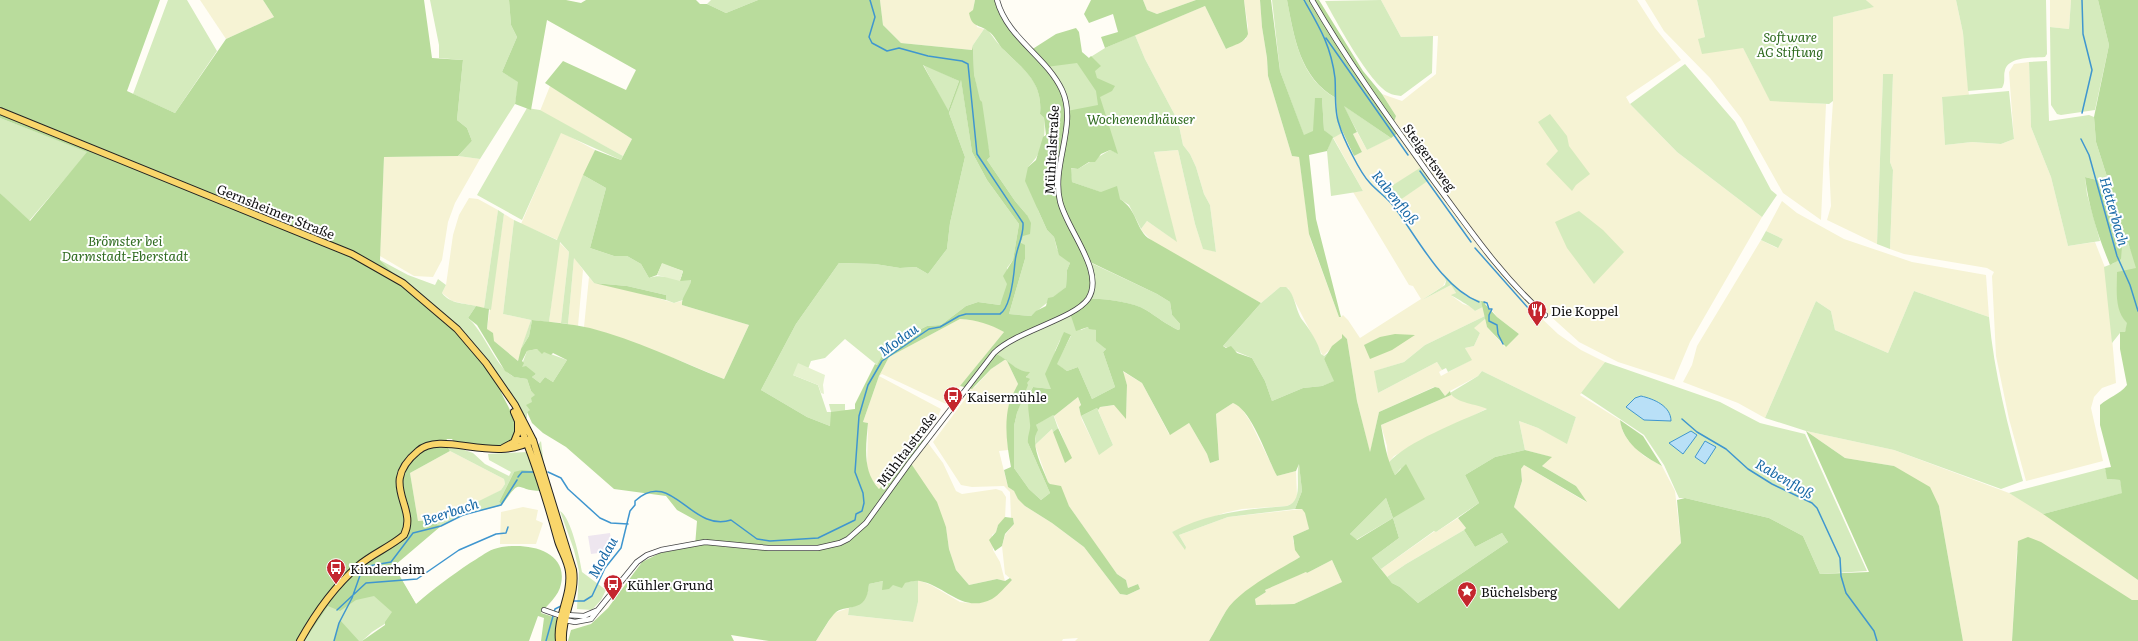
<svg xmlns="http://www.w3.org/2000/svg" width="2138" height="641" viewBox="0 0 2138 641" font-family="Literata,serif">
	<rect width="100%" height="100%" fill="#fffdf5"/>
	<path fill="#eee6ef" d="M610,533l3,18 -22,3 -3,-18z"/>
	<path fill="#f6f3d4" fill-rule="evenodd" d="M200,0h63l11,17 -48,22z
		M880,0h95l-2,10 4,17 7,2 -11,16 -1,5 -71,-7 -18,-18z
		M1143,0h53l-39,14 -10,-4z
		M1244,0h16l2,27 5,31 1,18 24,80 7,1 11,81 29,79h2l2,-2 5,5 12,18 61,-39 -8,-13 -4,-1 -56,-93 10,-1 -30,-54 9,-4 12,23 8,-4 -9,-18 4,-2 10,18 30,-16 -5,-7 4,-11 -14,-22 20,7 34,-27 2,-38 -37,1 -20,-37h256l18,28 26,32 -55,37 4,7 47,48 85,65 -72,125 -16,38 -56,-18 -39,-20 -62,-56 -61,-76 41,55 18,21 25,25 -2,4 20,19 23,16 24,12 -25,33 40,25 3,12 5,8 16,16 18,10 13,25 6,52 -62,66 -105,-102 8,-26 -1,-12 3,-4 62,37 -10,-16 -34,-20 9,-9 -26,-7 -6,-29 19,7 29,15 9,-26 -94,-46 -4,5 -28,15 -5,5 -6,-8 -5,-1 -55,25 -9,41 -13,-52 -10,-62 -5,-4v3l-19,18 -35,-68 -8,-1 -19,16 -107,-60 -11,-11 -2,-3 6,-8 29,20 -22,-89 24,-2 17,74 8,24 13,4 -6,-47 -6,-11 -8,-27 -6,-13 -7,-9 -5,-24 -33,-62 -10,-24 70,-29 21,43 20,-10 2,-12zM1423,167l8,11 -38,27 -11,-13zM1444,274l22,22 13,6h7l11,15 22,17 -14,13 -18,-20 -2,-8 -12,9 7,5 -6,13 -9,2 6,12 -30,16 -2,-4 3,-2 -5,-8 -59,31 -3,-22 29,-9 21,-17 60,-29 -2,-9 -8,4 -3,-4 -9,-3 -11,-8 4,-3 -5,-8 -29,15 21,-14 3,-6z
		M1645,0h52l8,37 -6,2 2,8 42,1 27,52 56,4 -5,116 -38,-27 -42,-75 -31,-40 -46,-47z
		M1866,0h90l7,33 6,63 -27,1 3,48 27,-3 29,2 13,-5 -5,-67 5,-8 15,-2 2,65 20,50 17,69 27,-4 11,28 10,113 -14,5 -8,9 -3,11 12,53 -77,20 -17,-62 -13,-63 -4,-80 2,-4 -7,-4 -83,-14 -14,-5 3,-79 -3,-8 3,-88h-10l-6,170 -50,-24 4,-14 -2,-43 4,-62v-84l40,-10z
		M2050,0h21l-2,29 -19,-2z
		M550,86l82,53 -9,17 -83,-45z
		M561,132l34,18 -37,90 -37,-16z
		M458,156l22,3 -25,44 -7,19 -6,38 -9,17 -19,-1 -34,-20 4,-99z
		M469,198l9,1 20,11 -14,98 -32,-7 -10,-8 4,-8 7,-50 6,-20z
		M1782,201l15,12 47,26 68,23 74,13 3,42 -75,-26 -26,62 -53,-23 -4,-19 -15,-10 -51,117 -27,-15 -55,-21 9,-17 5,-19 64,-106 16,8 6,-9 -17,-8z
		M504,214l10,6 -11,94 28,6 -13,41 -24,-20 -7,-12z
		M559,242l10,10 -8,71 -12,-1z
		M574,257l9,13 -5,56 -10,-2z
		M589,277l5,6 36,7 44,13 8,-2v4l67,20 -25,54 -48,-20 -92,-32z
		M960,319l13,1 17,4 14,8 -58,72 -64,-30 -3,2 62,33 -4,10 -15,21 -43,49 -8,-10 -4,-12 1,-44 -5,-1 16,-46 10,-19z
		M1006,359l12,25 -11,38 1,28 -9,1 9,36 6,4 11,15 27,17 32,24 36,47 7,1 13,-6 -2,-5 -10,4 -2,-8 -9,-6 -14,-19 -34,-49 -6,-12 -15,-12 -13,-37 17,-16 5,11 14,18 -17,-42 24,-19 3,9 -2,1 3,13 15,30 16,-5 -15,-35 2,-3 15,-2 11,13 1,-33 -5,-14 20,12 27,51 20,-11 18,31 3,9 9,-3 -3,-46 17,-11 6,2 11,16 27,55 19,-5 1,25 -2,6 -8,4 -45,3 -18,4 -52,19 14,15 -7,-12 49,-18 74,-8 4,4 3,16 -16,7v5l7,16 -52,33 -22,21 -17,30h-134l3,-3 -15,1 -1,2h-246l18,-28 15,-5 -1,7 64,7 6,-20v-22l13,5 29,17 9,1h9l22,-12 12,-11 -7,-6 -3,-28 3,-11 9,-11 -1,-6h-2l-1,-26 -6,-6 -32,1 -11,-2 -28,-43 32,-43 5,-10 5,-2 16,-18z
		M1451,395l37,13 -94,48 -6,7 -1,-17 -6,-21z
		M1806,431l88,19 115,43 24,13 105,74v20h-6l-115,-50 -5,91h-49l-24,-135 -45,-40 -49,-8z
		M928,443l15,20 13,28 6,3 34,-5 6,2 4,6 -1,22 -7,6 -2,7 -4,3 1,15 7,12 5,19 -8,-2 -28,6 -13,-15 -7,-21 -3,-22 -36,-65z
		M450,451l54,28 1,5 -4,6 -37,20 -9,3 -2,-3 -17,7 -18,4 -8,-48z
		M523,507l15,3 -2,10 7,3 -7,21h-36l1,-32z
		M1458,518l8,10 -2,2 -58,34 -19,13 -6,-8 54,-38 1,1z
		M1332,560l10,22 -48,22 -38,2 -1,-7 11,-7 -1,-2 33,-15 8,-3 1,1z"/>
	<path fill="#d5ebbd" d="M168,0h19l30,51 -42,62 -42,-19z
		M430,0h79l2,25 6,12 -15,35 17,10 -4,22 -35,55 -22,-3 14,-15 -5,-13 -10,-8 6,-60 -24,-2v-13z
		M711,0h47l-32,13 -19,-9z
		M1272,0h15c7,37 13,79 49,98l2,24 4,11 -9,5 30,53 -32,5 -4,-45 5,-14 -8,-7 -2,-32 -9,34 -9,4 -24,-65z
		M1381,0l20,37 32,-1 -1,37 -31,23c-4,-1 -9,-1 -12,-3 -19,-9 -53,-72 -64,-92z
		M1697,0h169l8,7 -41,10v84l-4,3 -59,-3 -27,-53 -41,6 -4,-15 7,-2z
		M1956,0h90l1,54 -2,3c-11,1 -36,-1 -40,13 -2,6 1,11 -3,18l-34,3 -5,-58z
		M2071,0h27l11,45 -14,65 -34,5 -4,-1 -6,-9 -1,-78 19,2z
		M984,29l4,1c5,7 10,14 16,20 20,20 39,31 36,64l4,4c2,19 -1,35 -16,49l10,43 9,20 7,7 3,12 13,14 -3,7 -1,17 -35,29 -22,-2 16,-55 -4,-15 6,-29 -12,-14 -28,-41 3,-3 -16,-83 -1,-29z
		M1135,35l10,24 33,62 5,24 7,9 6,13 8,27 6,11 6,47 -13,-3 -8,-25 -17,-74 -24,2 23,90 -30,-21 -6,8 -12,-24 -9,-6 -48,-17 -2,-14 8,1 32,-19 7,3 -50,-42 -22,-44 44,-9 16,-10z
		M2047,61l2,60 40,-6 5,2 2,25 13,41 -24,-6 2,17 13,47 -32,5 -17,-69 -20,-50 -2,-65z
		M923,64l36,17 -11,30 -1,-1z
		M1685,64l50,58 36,68 6,5 -15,22 -85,-65 -47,-48z
		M1883,74h10l-3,88 3,8 -3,79 -13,-5z
		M961,79l11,73 15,28 32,44 -6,36 -6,8v21l-7,16 -22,-3 -12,4 -25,19 -14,1 -12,6 -38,33 -32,-26 -20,19 -14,3 -3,8 -15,6 25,10 9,27h4l-2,-8h16v6h10l-25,16 -23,-9 -46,-27 35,-66 43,-61 36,1 25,4 16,-1 12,7 19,-25 3,-26 15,-66 -16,-44z
		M2009,91l5,48 -13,5 -29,-2 -27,3 -3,-48z
		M1343,105l48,33 -24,12z
		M527,108l13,2 83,46 -2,4 -60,-27 -39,87 -45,-25z
		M1550,114l17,22 2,10 21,28 -14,11 -4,6 -26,-27 12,-13 -20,-29z
		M0,118l88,34 -59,69 -29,-28z
		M1423,166l9,12 -39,27 -11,-13z
		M583,175l23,13 -16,60 24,8h13l14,8 8,14c14,-5 27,3 42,1l-1,8 -7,13 -9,3 -8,-3v-5l-39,-9 -33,-3 -20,-25 -6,66 -7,-1 8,-71 -9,-10 -11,80 -17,-2 -3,16 -8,13 10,-29 -28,-6 11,-94 43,20z
		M498,210l6,4 -13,96 -7,-2z
		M1579,211l24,19 21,22 -30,32 -27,-36 -12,-26z
		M1766,231l17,8 -5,9 -17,-8z
		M2128,242c2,7 9,20 8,27 -3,18 -26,38 -8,54l-3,9 -5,1 -8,10 -8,-76 10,-4 8,-17z
		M380,260l28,15 27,10 3,-6 8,6 -4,8c8,11 22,10 34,13l-8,12c16,13 30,54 47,59 3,1 8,1 12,2l4,12 5,4 -5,15 -4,2v6l-2,1 -17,-31 -4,2z
		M1087,261l70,33 13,8 2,13 8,9v5l-2,1c-12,-6 -21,-13 -32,-20 -15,-8 -42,-12 -58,-11z
		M1443,273l23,23 15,5 2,6 -8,4c-3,-4 -19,-13 -24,-16l5,-2 -5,-8 -29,15 23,-15 1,-4z
		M1280,287h6c10,8 9,24 17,34 7,9 15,21 18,33l3,2 4,-3 -4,6 11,22 -13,5 -19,2 -31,13 -7,-20 -13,-23 -29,-12 38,-43z
		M1914,291l75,26c5,56 19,110 34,164l-22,8 -107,-39 -88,-19 -41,-13 51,-117 15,10 4,19 53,23z
		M1070,312l11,18 7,-3 8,3 10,19 -3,3 12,35 -23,12 -14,-32 -11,4 -11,-7 15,-28 -11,4 -5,11 -4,38 -18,-2 -5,9 3,30 -3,17 22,50 -9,7 -12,-11 -15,-21v-42l3,-13 11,-34 -4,-7c-11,-4 -18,-14 -30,-19l6,-6z
		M1485,316v3l-11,9 6,5 -6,13 -9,2 7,12 -24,12 -2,-4 -4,2 -5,-8 -59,31 -4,-22 30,-9 21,-17z
		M537,349l30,11 -14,22 -8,-5 -5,6 -8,-6 4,-3 -15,-7 6,-16z
		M1605,362l115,40 40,21 45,11 62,137 -47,3 -17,-38 -34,-18 -84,-20h-6l-15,-33 -20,-30 -63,-42z
		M1482,371l94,46 -9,27 -29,-16 -19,-7 6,29 -30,7 -30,18 14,28 -43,29 -2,-1 -53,38 -9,-11 27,-20 -6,-20 -37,22 -6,-6 36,-36 7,20 8,-50 -6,7 -7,-12c20,-22 71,-41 99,-54 -10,-5 -31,-6 -37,-16l28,-17z
		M1097,408l16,37 -14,10 -18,-39z
		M1053,414l5,14 -5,4 -1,-3 -17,16 1,-20z
		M541,441l3,24 10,32 -2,-4 -38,-21 -15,30 3,3 -2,1 -37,9 -22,11 -14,-6 26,-10 2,3 46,-23 4,-6 -1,-5 -54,-28 -5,-8 28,10 12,11 24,12 2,-4 -22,-12 -1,-6 39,-2 10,21 1,-28z
		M1299,463l3,28 -7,18 -67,8 -49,18 7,12 -1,3 -13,-18c35,-19 75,-23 115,-26 17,-5 8,-29 12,-43z
		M2105,468l3,11 12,1 3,13 -80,21 -34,-21z
		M560,511c11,6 20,48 22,61l24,18 -5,10 -9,10 -15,-1 2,-38 -5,-21z
		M1464,530l11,17 27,-14 6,9 -90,61 -18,-16 -8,-4 -5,-6 19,-13z
		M393,566l23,38 -44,28 -10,9h-58l8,-14 31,-42z
		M918,580v22l-5,20 -65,-7 1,-7c13,-4 19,-10 20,-24l14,-3 10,4z"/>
	<path fill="#b9dc9c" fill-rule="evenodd" d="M0,0h160l-33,91 48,22 51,-74 48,-22 -11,-17h161l8,58 31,2 -6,60 10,8 5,13 -14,15 -74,1 -4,103 23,23 54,46 47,61 -3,2c5,11 15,26 14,38 -2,25 -46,14 -61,12l-2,-3h-5l-2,4 5,8 -40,22 8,48 9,-1 14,6 -47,40 22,38c18,-16 35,-28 54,-41 8,-4 15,-11 24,-14 25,-8 75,-2 67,35 -2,12 -14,21 -20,29l16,5 -1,23h-15l3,-23 -6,-2 -9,25h-167l23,-16v-3l7,-10 -18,-16 -18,4 -16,11 -12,-5 -24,35h-304v-448l30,28 57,-69 -87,-34z
		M509,0h57l15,3 5,-3h110l4,4h7l19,9 32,-13h122l3,25 18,18 71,7 1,-5 1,29 6,26 2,2 8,55 -3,3 28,41 12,14 4,8 -1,11 -7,2 -2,7 4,2v14l-16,55 22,2 5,-5 10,-5 2,-8 5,-1 13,-10 1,-17 3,-7 -11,-8 -5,-18 -7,-7 -22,-49 3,-14 8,-7 7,-23 3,-2 -2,-17 -4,-4c3,-32 -16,-44 -36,-64 -6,-5 -9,-15 -16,-19 -9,-7 -16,-3 -19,-18l4,-3 2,-10h22l3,10 31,40 25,-16 20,-6 3,4 3,20 7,6 2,-2 10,10 -6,5 2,7 18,8 -3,5 -12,6 18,57 -8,-4 -9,4 -6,8h-6l-11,7 -7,-1 1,14 29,10 16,-6 3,13c18,12 15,28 28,39l113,65 -38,43 3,2 5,-2 6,7 15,5 13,23 7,20 31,-13 19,-2 12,-5 -10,-22 8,-13 10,-8v-4l5,5 10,62 13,51 9,-40 56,-25 4,1 6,8 5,-5 1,4 -70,30c3,16 6,36 14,50l11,-11 19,35 -32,19 6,20 -27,20 20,25 8,4 18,16 90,-61 -6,-9 -27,14 -11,-17 2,-2 -8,-10 21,-15 -14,-28 30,-18 30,-7 27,7 -10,9 34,20 11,16 -63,-37 -3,4 1,12 -8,26 105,102 62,-66 -4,-43 8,-2 84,20 34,18 17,38 49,-2 -63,-141 39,27 49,8 36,21 9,19 24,135h-754c6,-10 11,-20 17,-30 13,-21 53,-41 74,-54l-5,-7 -2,-14 16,-7 -4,-16 -3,-4h-7l7,-18 -3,-27 -3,7 -19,5c-10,-18 -25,-66 -44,-73l-17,11 3,46 -9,3 -3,-9 -18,-31 -19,12 -28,-52 -19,-12 4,14 -1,34 -12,-14 -14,2 -2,3 -1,-2 -16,8 -2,-9 2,-2 -3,-8 -24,19 -1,-1 -17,10 2,5c-9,14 5,38 10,52l2,2 11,2 8,20 48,68 9,6 2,8 10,-4 2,5 -13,6 -7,-1 -36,-47 -32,-24 -27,-17 -7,-7 -4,-8 -6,-4 -4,-17 7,-3c-4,-20 -7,-43 -2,-63 2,-7 6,-14 9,-20l-12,-25 -15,10 -19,20 -12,-3 44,-54c-14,-8 -27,-12 -44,-13l-71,38 -10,19 -16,46 5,1c-2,23 -6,48 11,66l43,-49 5,-1 -17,23 27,40 9,25 3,22 7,21 13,15 28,-6 8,2 5,-3 2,2c-6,6 -13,15 -20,19 -29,15 -46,-13 -72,-18 -4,-1 -10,1 -15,2l-3,5 -9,-3 -4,4 -7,1 1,-9 -14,3c-2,32 -24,18 -35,30 -7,8 -12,18 -18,27h-47l-38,-6 3,6h-166l3,-11 20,-6 17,-16 34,-46 18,-9 35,-7 2,-25 -20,-11 -11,-14 -52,-7 -48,-42 -23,-14 -11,-10 -5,-11 3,-2 -4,-5 6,-3 -1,-4 4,-3 -4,-4 -4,-12 -13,-2 -9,-6 -28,-46 -9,-7 8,-12 13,3 -2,20 6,4 1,8 24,20 3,-12 8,-13 3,-16c20,2 39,4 58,8 44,11 91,34 134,51l25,-54 -67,-20c-1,-8 8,-16 9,-25l-11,1 3,-10 -21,-7 -5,11 -8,3 -8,-14 -14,-8h-13l-24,-8 16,-60 -23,-13 12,-25 26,10 11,-21 -87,-56 18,-22 63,29 10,-20 -89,-50 -16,90 -16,-6 3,-22 -16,-10 15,-35 -6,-12zM1077,63l19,28 2,14 -31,6 -9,-28 -12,-16zM923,65l36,16 -11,30v-1zM961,80l11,72 15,28 32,44 -6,36 -10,16 4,8 -7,21 -22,-3 -12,4 -25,19 -14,1 -12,6 -33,24 -5,9 -2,-1 -20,40v5l-24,3 -1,14 -23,-9 -46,-27 35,-66 43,-61 36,1 25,4 16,-1 12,7 19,-25 3,-26 15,-66 -16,-44zM1088,261l69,33 13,8 2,13 8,9v5l-2,1c-12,-6 -21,-13 -32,-20 -14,-8 -42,-12 -58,-11l5,-23zM1070,313l6,18 12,-4 1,2 7,1v11l10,8 -3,3 12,35 -23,12 -14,-32 -11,4 -10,-7 14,-29 -7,-3 -19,42 6,15 -18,-2c-8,13 -4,24 -3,37 1,6 -3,12 -2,19l22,50 -9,7 -12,-11 -15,-21v-42l3,-13 11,-28 -1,-2 3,-4 -4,-2 4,-5c-15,0 -22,-14 -36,-19l36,-22zM537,349l5,5 2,-2 7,3 2,-2 14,7 -14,22 -8,-5 -5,6 -8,-6 4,-3 -10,-8 -4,1 2,-4 -2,-2 5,-10zM1386,498l7,20 -36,22 -7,-6zM1332,560l10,22 -48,22 -38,1 -1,-6 11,-7 -1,-2 41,-18 1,1z
		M1091,0h52l4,10 10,4 39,-14h48l4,34c-3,9 -14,11 -22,15l-21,-43 -100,42 -4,-11 17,-5 -5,-18 -24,9 -5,-9z
		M1260,0h11l9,71 24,64 9,-4 2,-33h7l2,32 9,7 -6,14 -18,4 7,64 25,98h-2l-30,-83 -10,-77 -7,-1 -24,-80 -1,-18 -5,-31z
		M1287,0h32l44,71 19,23 14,22 -3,9 5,8 -7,5 -47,-32 13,26 -4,2 9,18 -8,4 -16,-34 -2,-24c-36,-20 -42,-61 -49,-98z
		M2098,0h40v580l-95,-66 79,-21 -2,-13 -13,-1 -2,-11 6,-1 -11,-42v-20c9,-8 19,-10 27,-20l-7,-36v-17h5l2,-9c-13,-13 -10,-33 -10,-51l19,-4 -8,-26 -6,4 -1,13 -11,6c-12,-29 -21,-57 -25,-88l24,6 -13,-41 -2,-25 15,-72z
		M594,283l33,3 39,9v5z
		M1481,301l5,1 -1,2 12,13 22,17 -13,13 -19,-20z
		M1395,334l20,1 -23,15 -22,9 -6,-14 16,-8z
		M1620,420l23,16 19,30c-19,-10 -39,-23 -42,-46z
		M1058,428l14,30 -7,5 -12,-31z
		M522,470l10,1 5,4 4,16c-27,0 -18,-16 -39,14l-3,-3 15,-30z
		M1005,517l8,1 1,6 -9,10 -3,12 -7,5 -6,-11 7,-8 2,-7z
		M2028,537l13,5 91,58h6v41h-126l6,-100z
		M340,620l19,21h-25z"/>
	<path fill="#e6f2cf" d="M662,263l21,8 -3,10 -23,-6z
		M798,363l27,12 -2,10 1,9 -3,-1 -3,-8 -25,-10z"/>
	<path fill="#b9e0f7" stroke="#3f96cf" d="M1641,396c13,3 30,10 30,25l-27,-1 -18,-13 9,-9z
		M1691,431l6,4 -14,19 -14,-11z
		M1705,441l11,6 -11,17 -10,-7z"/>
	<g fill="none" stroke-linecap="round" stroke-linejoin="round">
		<path stroke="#3f96cf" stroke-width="1.5" d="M1304,0c16,28 27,46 31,78 1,14 -1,33 4,46 4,14 21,49 31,59 8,9 18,15 25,25 24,32 47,79 84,94
			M2082,0l1,34 9,36 -10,43
			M1326,38l82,117
			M2081,139l8,16 28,101 13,29 8,26
			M1420,171l51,71
			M1475,248l62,70
			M1484,302l3,1 2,6h3l-3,6v6l8,4 1,9 5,10
			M1682,419l15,13 29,17 22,20 24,15 40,19 5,5 23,50 1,18 5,17 28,38 3,10
			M548,472l13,6 7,11 32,29 11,5 17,1
			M518,477l4,-5h13
			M572,601h12l8,-5 13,-28 16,-20 9,-37 5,-6v-4c36,-34 56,32 96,19l26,19 13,2 48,-3 37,-18 1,-6 6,-3 2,-8 -1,-10 -8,-21 4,-56 9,-31 14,-24 47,-32 11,-2 19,-11 7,-2h34c11,-7 14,-40 15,-52 1,-14 9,-25 8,-39l-46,-69 -9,-90 -6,-3 -34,-5 -29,-8 -12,3 -15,-8 -3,-6 6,-20 -5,-17
			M337,610l29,-27 51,-4 42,-29 37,-16 10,-1 2,-6
			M334,641l5,-18 13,-25 11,-31 28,-5 22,-29 28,-7 22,-11 38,-10 16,-25
			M546,641l9,-32 8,-4"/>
		<g stroke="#444" stroke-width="6">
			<path id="minor" d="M1312,0c37,64 81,124 124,184 34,46 66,93 109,131
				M544,610l17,6 4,4 10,2 16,-3 7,-9
				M565,615l19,1 14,-6 39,-48 10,-7 14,-5 44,-8 63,6h50l22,-5 8,-4 18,-16 44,-61 84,-109c22,-22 80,-34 94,-54 18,-27 -22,-70 -28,-98 -9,-36 18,-76 2,-111 -16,-34 -55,-52 -65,-90"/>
		</g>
		<g stroke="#222" stroke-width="8">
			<path id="major" d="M0,111l352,143 51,29 54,46 29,34 29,42 18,35 40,130c4,25 -12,47 -10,71
				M514,412c19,42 32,85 44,129 3,10 10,20 11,31 3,24 -13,45 -10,69
				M514,442l4,-10v-10
				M503,448l15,-8h12
				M300,641c15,-27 35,-55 58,-75 14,-12 32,-19 46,-31 15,-29 -27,-50 14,-84 24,-21 77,13 115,-11"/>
		</g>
		<use href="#minor" stroke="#fff" stroke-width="4.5"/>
		<use href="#major" stroke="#f9d66b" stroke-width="6"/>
	</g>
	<defs>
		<g id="restaurant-pin" transform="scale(1)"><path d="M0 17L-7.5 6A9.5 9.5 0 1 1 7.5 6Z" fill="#c4262e" stroke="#fff"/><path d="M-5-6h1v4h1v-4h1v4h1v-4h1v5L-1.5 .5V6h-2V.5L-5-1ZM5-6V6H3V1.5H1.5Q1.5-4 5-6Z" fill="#fff"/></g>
		<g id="bus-pin" transform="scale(1)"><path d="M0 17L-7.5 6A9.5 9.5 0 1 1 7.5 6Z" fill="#c4262e" stroke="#fff"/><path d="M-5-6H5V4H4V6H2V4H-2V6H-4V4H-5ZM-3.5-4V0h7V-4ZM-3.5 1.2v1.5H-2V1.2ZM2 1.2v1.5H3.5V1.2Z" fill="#fff"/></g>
		<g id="sight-pin" transform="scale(1)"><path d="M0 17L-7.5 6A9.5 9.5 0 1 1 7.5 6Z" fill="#c4262e" stroke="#fff"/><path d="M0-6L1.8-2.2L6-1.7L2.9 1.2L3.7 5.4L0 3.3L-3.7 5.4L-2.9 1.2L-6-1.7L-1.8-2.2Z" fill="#fff"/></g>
	</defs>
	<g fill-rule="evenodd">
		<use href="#restaurant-pin" x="1537" y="310"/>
		<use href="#bus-pin" x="953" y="396"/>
		<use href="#bus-pin" x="336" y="568"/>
		<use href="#bus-pin" x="613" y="584"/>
		<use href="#sight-pin" x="1467" y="591"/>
	</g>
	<g text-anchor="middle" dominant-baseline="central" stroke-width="4" stroke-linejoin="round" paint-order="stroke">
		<g font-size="13" font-style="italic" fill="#2f6b1f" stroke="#fff">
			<text x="1790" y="36">Software<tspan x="1790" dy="15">AG Stiftung</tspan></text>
			<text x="1141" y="118">Wochenendhäuser</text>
			<text x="125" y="240">Brömster bei<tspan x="125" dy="15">Darmstadt-Eberstadt</tspan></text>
		</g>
		<g font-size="13" fill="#111" stroke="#fff">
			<text transform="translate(1051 150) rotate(-87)">Mühltalstraße</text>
			<text transform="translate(1430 157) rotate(54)">Steigertsweg</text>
			<text transform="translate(276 211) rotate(22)">Gernsheimer Straße</text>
			<text transform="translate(906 449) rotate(-53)">Mühltalstraße</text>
		</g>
		<g font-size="13" fill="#111" stroke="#fff" text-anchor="start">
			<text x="1551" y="310">Die Koppel</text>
			<text x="967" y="396">Kaisermühle</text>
			<text x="350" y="568">Kinderheim</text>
			<text x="627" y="584">Kühler Grund</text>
			<text x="1481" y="591">Büchelsberg</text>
		</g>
		<g font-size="14" font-style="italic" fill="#1768a6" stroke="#fff">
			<text transform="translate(1396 197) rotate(51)">Rabenfloß</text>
			<text transform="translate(2115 211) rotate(74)">Hetterbach</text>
			<text transform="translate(898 339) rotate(-36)">Modau</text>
			<text transform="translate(1785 478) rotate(30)">Rabenfloß</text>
			<text transform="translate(450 511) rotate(-18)">Beerbach</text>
			<text transform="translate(602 557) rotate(-61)">Modau</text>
		</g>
	</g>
</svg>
